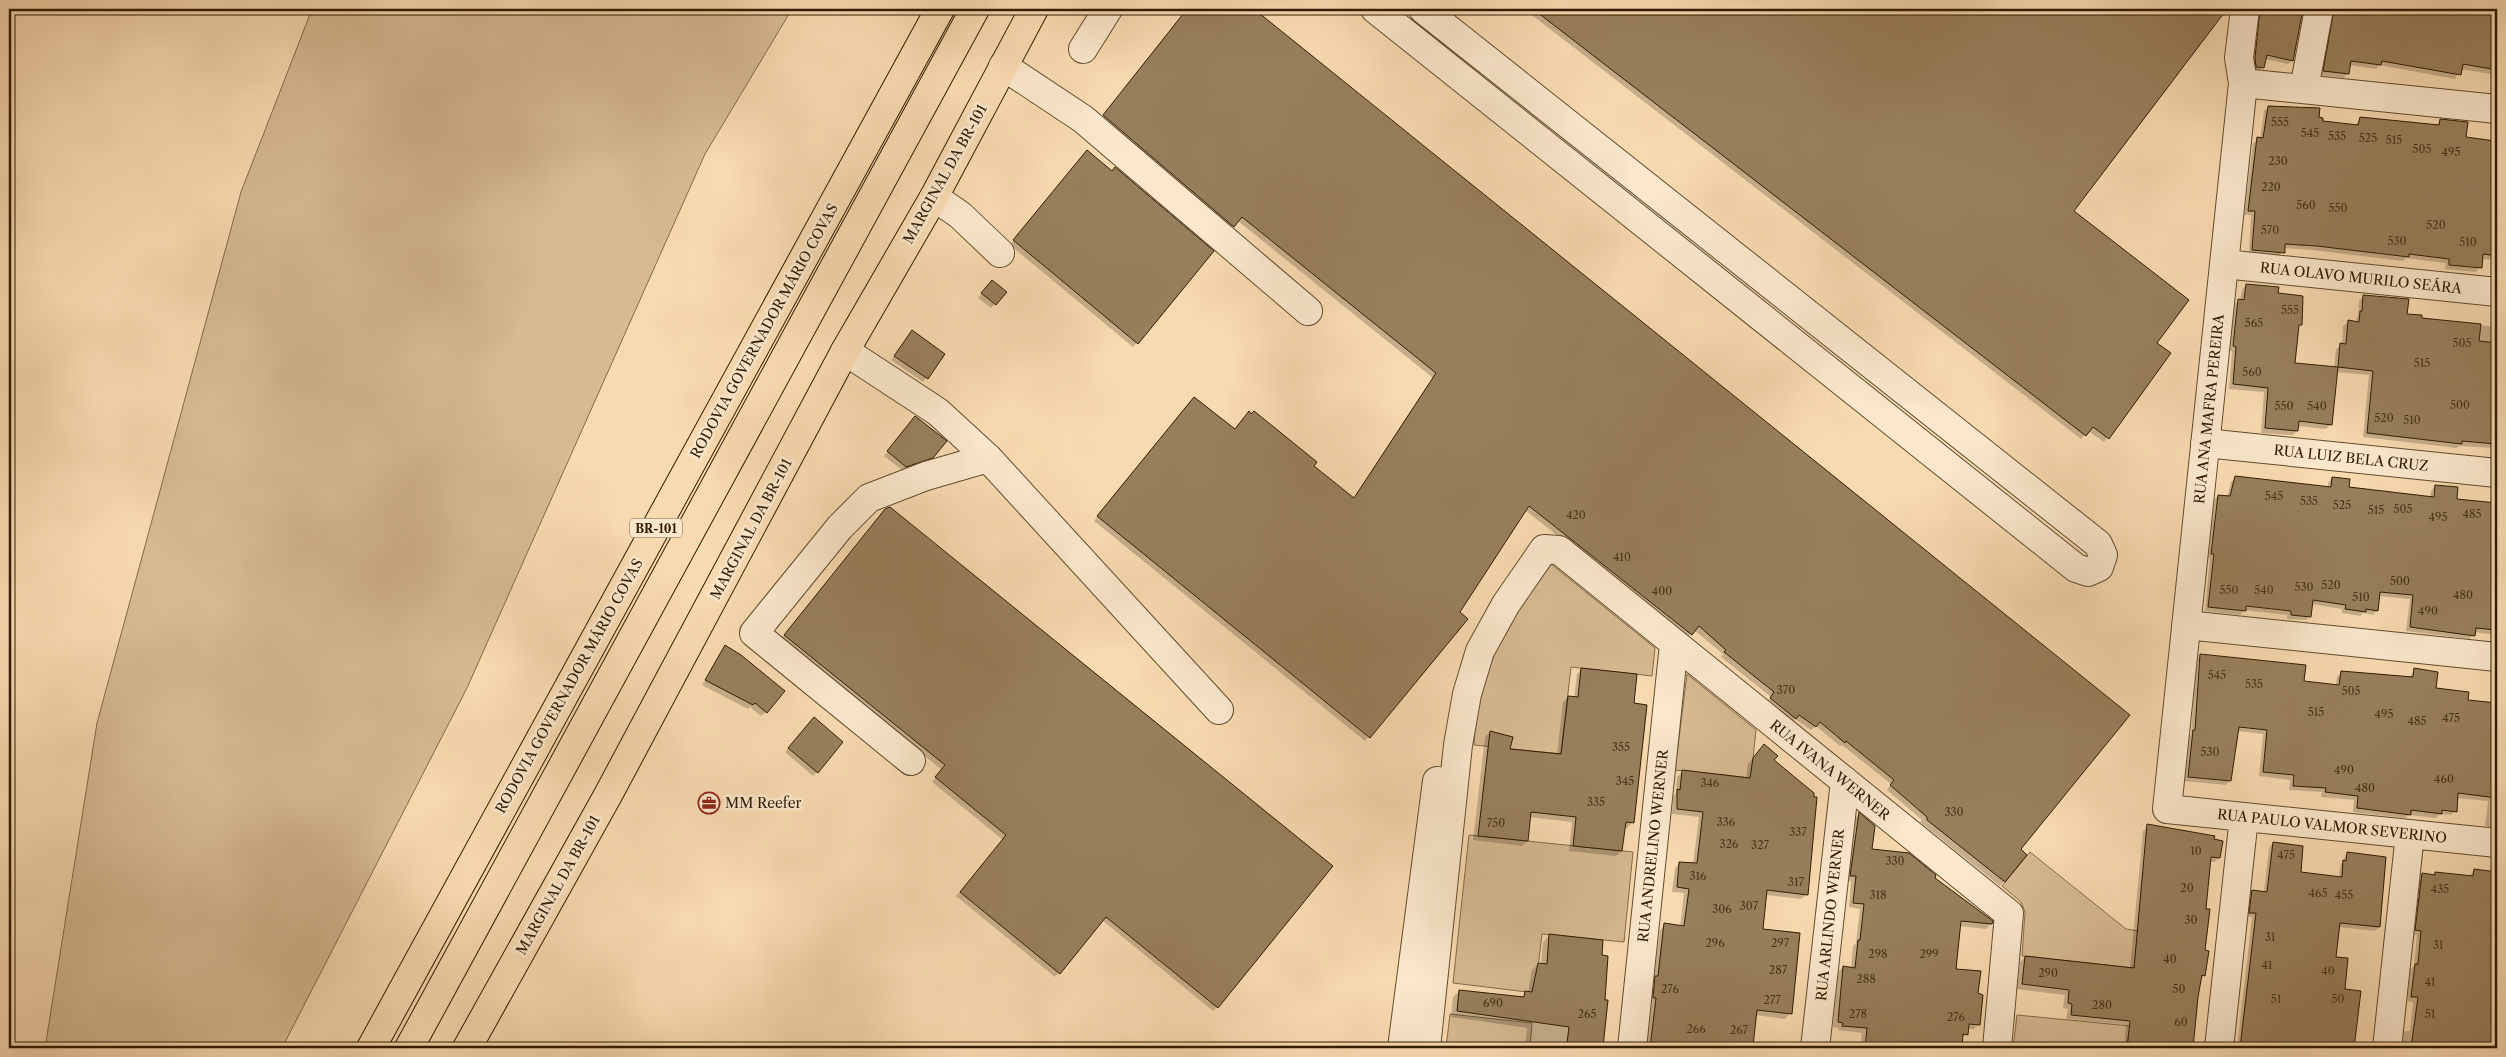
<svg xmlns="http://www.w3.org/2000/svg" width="2506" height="1057" viewBox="0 0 2506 1057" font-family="'Libre Caslon Text',serif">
	<rect width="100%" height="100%" fill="#f8dab0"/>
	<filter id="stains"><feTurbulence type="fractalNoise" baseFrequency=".004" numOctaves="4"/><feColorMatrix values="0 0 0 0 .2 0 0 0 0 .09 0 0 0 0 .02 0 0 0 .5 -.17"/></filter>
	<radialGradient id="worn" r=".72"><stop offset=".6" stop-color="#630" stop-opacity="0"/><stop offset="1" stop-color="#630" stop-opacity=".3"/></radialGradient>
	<path fill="#d6ba92" stroke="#826b4a" d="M312,9h480l-87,145 -238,534 -185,360h-237l52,-325 144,-531z
		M1551,564l104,84 -3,28 -81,-9 -10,87 -87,-9c3,-65 31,-129 72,-180z
		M1687,674l69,56 -5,48 -76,-8z
		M1469,835l164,17 -9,90 -82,-8 -7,59 -82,-10z
		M2030,852l96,77 13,2 -5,37 -112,-12 3,-44 -4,-10 -19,-16z
		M1450,1014l82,9 -2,25h-84z
		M2017,1015l113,11 -3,22h-114z"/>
	<path fill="#0003" d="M1174,9h78l876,707 -109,133 6,6 -25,31 -80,-64 2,-2 -35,-30 4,-6 -49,-39 -2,1 -24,-20 -5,4 -16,-11 -4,3 -24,-20 4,-5 -50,-40 2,-3 -29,-24 -7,8 -162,-128 -160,231 -271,-220 97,-118 43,27 78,37 41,32 80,-121 -195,-157 -9,9 -129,-110 84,-106z
		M1524,9h690l8,5 -150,197 83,132 14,10 -65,89 -16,-11 -7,8z
		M2265,9h37l-10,51 -4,4 -23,-5 -2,8 -4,4h-7l2,-30 6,-4z
		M2330,9h167v66l-37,-6 -5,10 -76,-14 -3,4 -27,-4 -1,8 -4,5 -24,-3z
		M2269,107l49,11 4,4 33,4 5,-8 75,8 5,-5 25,18 32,9v112l-16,-1 -1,8 -4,5 -31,-3 1,-6 -40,-5 -3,3 -91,-11 -28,-2 -5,9 -30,-3 2,-39h-7l9,-72 7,-4 4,-28z
		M1083,156l28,16 4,-4 97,84 -79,95 -123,-102z
		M2246,285l31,10 23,29 -2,3 -5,37 41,4 2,-19 6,-5 1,-18 5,-4h7l3,-7 1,-14 5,-5 42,19 15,4 76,8v121l-38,-2 -3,2 -93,-11 6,-62 -33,-3 -5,52 -5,5 -28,-3 -1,5 -5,4 -31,-2 3,-41 -35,-3 3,-38h-3l4,-46 7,-5 2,-10z
		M988,286l7,18 -4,4 -13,-10z
		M912,332l31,23 -20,27 -32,-22z
		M912,421l20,36 -4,4 -26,9 -18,-14z
		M2236,478l92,10v-5l4,-5 16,11 82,8 1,-6 4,-5 20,14 42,3v132l-23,-3 -4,7 -64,-8 4,-32 -31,-3 -2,14 -4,5 -10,-2 -3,3 -18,-3v-4l-31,-5 -1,12 -4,4 -19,-1v-4l-43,-5 -4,5 -35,-4 5,-53h-3l7,-58 4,-4 9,1 4,-15z
		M881,514l336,493 -4,4 -111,-91 -47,57 -99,-81 47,-56 -71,-58 10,-12 -161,-131z
		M725,647l41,65 -5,4 -11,-9 -2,2 -46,-24z
		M2201,655l101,27 34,4 1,-9 5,-5 67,6 5,-8 21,19 32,12 30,3v124l-12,-2 3,-25 -31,-3 -2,13 -4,4 -11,-1 -4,4 -27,-3 -4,3 -52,-6 1,-12 -33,-3 1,-5 -33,-2 1,-10 -31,-4 4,-42 -26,-3 -7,49 -4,5 -42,-4 5,-45 2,-2 5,-75z
		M1582,669l50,35 14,2 -14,117 -5,5h-3l-3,23 -5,5 -47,-5 3,-29 -43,-5 -2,24 -5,5 -49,-6 12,-103 5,-5 18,18 49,5 6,-53 5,-5 6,1 3,-24z
		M810,723l7,49 -4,4 -28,-24z
		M1759,751l13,9 35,134 -6,5 -35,-4 -4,35 28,83 -5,6 -30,-4 -3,33h-106l6,-45h-4l2,-20 4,-4 6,-49 5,-5 15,2 4,-34 -12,-1 3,-24 5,-5 13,1 6,-47 -27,-3 1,-18 3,-3 1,-16 5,-5 64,7 2,-15z
		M1859,814l15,12 -4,24 64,28 57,46 -5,5 -26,-3 -5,44 22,24 2,30 -5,5h-7v5l-6,5 -1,9h-100l2,-15 -24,-3 1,-2 -6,-1 5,-55 5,-5 8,1 2,-22 3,-3 4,-34 -11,-2 2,-26 -5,-1 8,-61z
		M2148,826l71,32 -5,4h-4l-5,48 -1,65 -4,4 -3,17 -5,52h-68l2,-23 -60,-6 2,-10 -5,-1 2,-13 -48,-6 3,-27 5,-5 105,12 13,-138z
		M2273,843l26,30 40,5 1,-12 7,-13 32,74 -4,4 -36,-4 -4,31 9,32 16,2 -6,56h-117l15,-131 -6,-1 2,-21 4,-4 12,1 5,-44z
		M2474,870l23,3v175h-98l1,-13 5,-4h5l3,-29 -6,-1 3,-31 4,-4 3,-31h-6l6,-56 5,-5 11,2 2,-3 34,4z
		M1549,936l52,20 2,45 3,1 -4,46h-77l2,-20 -76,-11 2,-20 6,-6 61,6 8,-4 4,-23 7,-6 2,1 2,-23z"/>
	<path fill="#987f5c" stroke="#2f1c01" d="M1187,9h67l876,706 -109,134 6,6 -22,27 -78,-62v-3l-37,-32 4,-5 -48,-39 -1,2 -25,-21 -4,5 -17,-12 -3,4 -26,-21 4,-6 -50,-40 2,-2 -27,-24 -7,9 -163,-129 -69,106 8,7 -98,119 -273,-222 97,-119 41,32 14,-18 2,3 3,-3 63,51 -3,4 40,32 82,-125 -194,-156 -8,10 -131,-112z
		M1533,9h694l-153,202 115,89 -32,43 14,10 -62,86 -16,-12 -7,9z
		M2260,9h43l-10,52 -26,-6 -3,13 -8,-1 -1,-9z
		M2334,9h163v61l-34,-6 -2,11 -79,-14 -1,4 -30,-4 -2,13 -26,-3z
		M2268,106l52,2 -1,9 4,1v3l35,4 2,-8 79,8 1,-6 28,3 -2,15 29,4 -1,7 3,1v107l-14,-2 -1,14 -33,-3v-6l-40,-5v3l-92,-11 -32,-2v9l-33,-3 3,-39h-7l9,-74 6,1z
		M1087,150l25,21 3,-4 99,84 -76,93 -125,-104z
		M992,280l15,12 -11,13 -15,-12z
		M2246,284l33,3 -1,6 25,3 -1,29h-3l-4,38 43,4 2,-24 6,1 2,-24 11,2 1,-11h2l1,-16 46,4 -2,15 15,1v3l59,6 -2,17 18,2 -1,101 -34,-3v3l-95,-11 6,-62 -35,-4 -6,58 -33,-4 -1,10 -33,-3 3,-40 -35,-4 3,-37 -3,-1 5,-47 6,1z
		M912,330l33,24 -17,25 -34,-23z
		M915,416l32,25 -14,17 -27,9 -19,-16z
		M2235,476l96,11 1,-10 18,2 -1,8 85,10 1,-12 23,2 -1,12 40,4v127l-21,-2 -1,8 -65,-9 3,-32 -33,-3 -2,19 -12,-2v3l-21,-3 1,-4 -33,-5 -2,17 -20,-2v-4l-45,-5v5l-38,-4 6,-53h-3l7,-59 12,1z
		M890,507l443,359 -115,142 -112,-91 -46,57 -100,-82 46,-57 -71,-58 10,-12 -161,-130 101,-126z
		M725,645l16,10 44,36 -18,22 -12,-10 -2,2 -48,-25z
		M2200,654l106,11 -2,16 35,4 2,-14 72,6 1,-9 24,4 -2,16 33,4 -1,8 29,3v95l-39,-5 -1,19 -15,-2v4l-31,-4v5l-54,-7 1,-12 -33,-4 1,-4 -33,-2 1,-11 -31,-3 4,-42 -28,-3 -8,54 -43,-4 5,-47h2z
		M1581,668l56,6 -3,29 13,2 -13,118 -8,-1 -4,29 -49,-5 3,-29 -45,-5 -3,29 -50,-5 12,-105 23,6 -3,12 51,5 7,-58 10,1z
		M814,717l29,25 -25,31 -30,-25z
		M1764,744l14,12 -4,4 40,33v4h3l-9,98 -41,-5 -4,39 37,4 -8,81 -35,-4 -4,36 -4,-1v3h-99l6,-50h-3l2,-22h3l6,-53 20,3 5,-37 -12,-2 2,-25 18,1 6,-51 -26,-3v-20l3,1 2,-20 68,8 3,-20z
		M1859,812l16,14 -3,23 37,4 27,22 -1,3 58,43 -1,3 -31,-3 -5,48 25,2 -3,22 5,2 -3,30 -11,-1 -1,11 -5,-1 -1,14h-97l2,-20 -25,-2 1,-3 -5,-1 5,-56 12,2 3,-28h2l4,-36 -11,-1 3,-27h-6z
		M2147,824l68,12 -1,3 9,2 -3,17 -9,-1 -5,52h4l-5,41 4,1 -4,25 -3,-1 -4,22 -5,51h-66l3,-27 -59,-6 1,-11 -4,-1 1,-13 -47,-6 3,-28 109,12z
		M2273,842l30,4 -2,26 41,5 1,-17 3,1 1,-9 39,5 -6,70 -40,-4 -4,34 12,1 -3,31 16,2 -7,57h-114l16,-135h-7l3,-23 15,2z
		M2474,869l23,3v176h-86l7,-51h-7l4,-33h3l3,-33 -6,-1 7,-57 13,2v-3l38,4z
		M1549,934l54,6 -1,15 6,1 -3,44h3l-5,47 -36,-4 2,-16 -112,-16 2,-21 65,7 1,-6 7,1 6,-29 9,1z"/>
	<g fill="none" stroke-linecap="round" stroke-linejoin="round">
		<g stroke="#614c2d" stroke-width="30">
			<path id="minor" d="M1375,9l701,559 12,4 11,-5 4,-12 -5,-11 -675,-535
				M2245,9l-6,49 4,25 -76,726 330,34
				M1083,49l25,-40
				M1003,66l80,53 225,192
				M2243,83l254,26
				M2304,89l15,-80
				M934,197l26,18 40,38
				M2224,264l273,28
				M845,351l93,61 50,46 231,252
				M2205,443l292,30
				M2186,625l311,32
				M911,761l-157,-128 86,-106 29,-29 57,-22 62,-18
				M1402,1048l35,-267
				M1426,1048l32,-303 9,-51 13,-43 26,-47 38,-55 15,1 450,364 -12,134
				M1632,1048l42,-404
				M1815,1048l30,-267
				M2219,1048l25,-231
				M2387,1048l23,-214"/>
		</g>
		<g stroke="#2f1c01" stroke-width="30">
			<path id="major" d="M467,1048l141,-253 237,-444 89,-154 100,-188"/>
		</g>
		<g stroke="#2f1c01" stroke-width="30">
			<path id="highway" d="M371,1048l569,-1039
				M409,1048l566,-1039"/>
		</g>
		<use href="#minor" stroke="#fae7cc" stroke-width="28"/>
		<use href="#major" stroke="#f8dab0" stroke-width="28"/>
		<use href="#highway" stroke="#f8dab0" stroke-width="28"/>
	</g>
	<defs>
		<g id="office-ring" transform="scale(1.125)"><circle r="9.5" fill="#fae7cc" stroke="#8f2418" stroke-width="1.5"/><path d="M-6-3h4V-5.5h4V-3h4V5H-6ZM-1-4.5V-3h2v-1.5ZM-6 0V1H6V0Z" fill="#8f2418"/></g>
	</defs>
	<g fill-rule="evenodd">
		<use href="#office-ring" x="709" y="803"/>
	</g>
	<g text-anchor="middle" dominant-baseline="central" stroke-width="5" stroke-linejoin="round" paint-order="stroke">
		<g font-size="11" fill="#493518">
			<text x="2280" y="122">555</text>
			<text x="2310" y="133">545</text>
			<text x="2337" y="136">535</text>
			<text x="2368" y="138">525</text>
			<text x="2394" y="140">515</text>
			<text x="2422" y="149">505</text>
			<text x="2451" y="152">495</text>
			<text x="2278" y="161">230</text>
			<text x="2271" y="187">220</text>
			<text x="2306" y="205">560</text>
			<text x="2338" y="208">550</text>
			<text x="2436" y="225">520</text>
			<text x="2270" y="230">570</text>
			<text x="2397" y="241">530</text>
			<text x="2468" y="242">510</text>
			<text x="2290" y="310">555</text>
			<text x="2254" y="323">565</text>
			<text x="2462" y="343">505</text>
			<text x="2422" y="363">515</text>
			<text x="2252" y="372">560</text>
			<text x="2460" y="405">500</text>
			<text x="2284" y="406">550</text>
			<text x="2317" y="406">540</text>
			<text x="2384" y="418">520</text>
			<text x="2412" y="420">510</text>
			<text x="2274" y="496">545</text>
			<text x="2309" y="501">535</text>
			<text x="2342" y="505">525</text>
			<text x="2403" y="509">505</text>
			<text x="2376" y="510">515</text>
			<text x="2472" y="514">485</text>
			<text x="1576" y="515">420</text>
			<text x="2438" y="517">495</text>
			<text x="1622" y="557">410</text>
			<text x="2400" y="581">500</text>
			<text x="2331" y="585">520</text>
			<text x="2304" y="587">530</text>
			<text x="2229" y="590">550</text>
			<text x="2264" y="590">540</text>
			<text x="1662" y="591">400</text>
			<text x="2463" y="595">480</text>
			<text x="2361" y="597">510</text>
			<text x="2428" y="611">490</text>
			<text x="2217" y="675">545</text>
			<text x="2254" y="684">535</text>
			<text x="1786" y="690">370</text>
			<text x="2351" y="691">505</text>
			<text x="2316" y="712">515</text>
			<text x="2384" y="714">495</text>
			<text x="2451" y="718">475</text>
			<text x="2417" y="721">485</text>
			<text x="1621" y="747">355</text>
			<text x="2210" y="752">530</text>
			<text x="2344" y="770">490</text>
			<text x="2444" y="779">460</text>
			<text x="1625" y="781">345</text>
			<text x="1710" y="783">346</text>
			<text x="2365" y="788">480</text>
			<text x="1596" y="802">335</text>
			<text x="1954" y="812">330</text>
			<text x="1726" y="822">336</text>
			<text x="1496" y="823">750</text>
			<text x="1798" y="832">337</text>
			<text x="1729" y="844">326</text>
			<text x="1760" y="845">327</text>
			<text x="2196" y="851">10</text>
			<text x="2286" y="855">475</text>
			<text x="1895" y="861">330</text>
			<text x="1698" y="876">316</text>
			<text x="1796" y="882">317</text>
			<text x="2187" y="888">20</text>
			<text x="2440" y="889">435</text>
			<text x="2318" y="893">465</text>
			<text x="1878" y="895">318</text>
			<text x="2344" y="895">455</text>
			<text x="1749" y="906">307</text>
			<text x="1722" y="909">306</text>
			<text x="2191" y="920">30</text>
			<text x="2270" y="937">31</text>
			<text x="1715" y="943">296</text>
			<text x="1780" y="943">297</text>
			<text x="2438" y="945">31</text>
			<text x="1878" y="954">298</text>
			<text x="1929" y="954">299</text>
			<text x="2170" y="959">40</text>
			<text x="2267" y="965">41</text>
			<text x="1778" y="970">287</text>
			<text x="2328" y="971">40</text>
			<text x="2048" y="973">290</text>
			<text x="1866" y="979">288</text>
			<text x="2430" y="982">41</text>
			<text x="1670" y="989">276</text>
			<text x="2179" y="989">50</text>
			<text x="2276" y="999">51</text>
			<text x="2338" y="999">50</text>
			<text x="1772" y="1000">277</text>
			<text x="1493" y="1003">690</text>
			<text x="2102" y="1005">280</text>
			<text x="1587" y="1014">265</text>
			<text x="1858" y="1014">278</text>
			<text x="2430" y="1014">51</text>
			<text x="1956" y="1017">276</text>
			<text x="2181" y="1022">60</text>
			<text x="1696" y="1029">266</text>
			<text x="1739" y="1030">267</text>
		</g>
		<rect fill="#fae7cc" stroke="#6c593e" stroke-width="1" x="630" y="518.5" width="52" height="19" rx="4"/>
		<g font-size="12" font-weight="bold" fill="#2f1c01">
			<text x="656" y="528">BR-101</text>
		</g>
		<g font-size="14" fill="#2f1c01" stroke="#fae7cc">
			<text transform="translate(945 174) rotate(-61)">MARGINAL DA BR-101</text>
			<text transform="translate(2361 278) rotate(6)">RUA OLAVO MURILO SEÁRA</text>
			<text transform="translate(764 331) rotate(-61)">RODOVIA GOVERNADOR MÁRIO COVAS</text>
			<text transform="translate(2209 409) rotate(-84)">RUA ANA MAFRA PEREIRA</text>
			<text transform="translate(2351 458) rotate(6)">RUA LUIZ BELA CRUZ</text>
			<text transform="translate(751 529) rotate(-62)">MARGINAL DA BR-101</text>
			<text transform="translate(569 686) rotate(-61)">RODOVIA GOVERNADOR MÁRIO COVAS</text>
			<text transform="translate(1830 770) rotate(39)">RUA IVANA WERNER</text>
			<text transform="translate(2332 826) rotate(6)">RUA PAULO VALMOR SEVERINO</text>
			<text transform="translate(1653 846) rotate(-84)">RUA ANDRELINO WERNER</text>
			<text transform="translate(558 885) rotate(-61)">MARGINAL DA BR-101</text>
			<text transform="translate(1830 915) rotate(-84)">RUA ARLINDO WERNER</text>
		</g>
		<g font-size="14" fill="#2f1c01" stroke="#fae7cc" text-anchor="start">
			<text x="725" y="803">MM Reefer</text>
		</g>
	</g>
	<rect width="2506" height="1057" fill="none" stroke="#f8dab0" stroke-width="30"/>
	<rect x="10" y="10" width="2486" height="1037" fill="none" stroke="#2f1c01" stroke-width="2.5"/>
	<rect x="15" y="15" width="2476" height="1027" fill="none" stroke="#2f1c01"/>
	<rect width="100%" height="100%" filter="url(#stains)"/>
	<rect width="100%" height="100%" fill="url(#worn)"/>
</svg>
